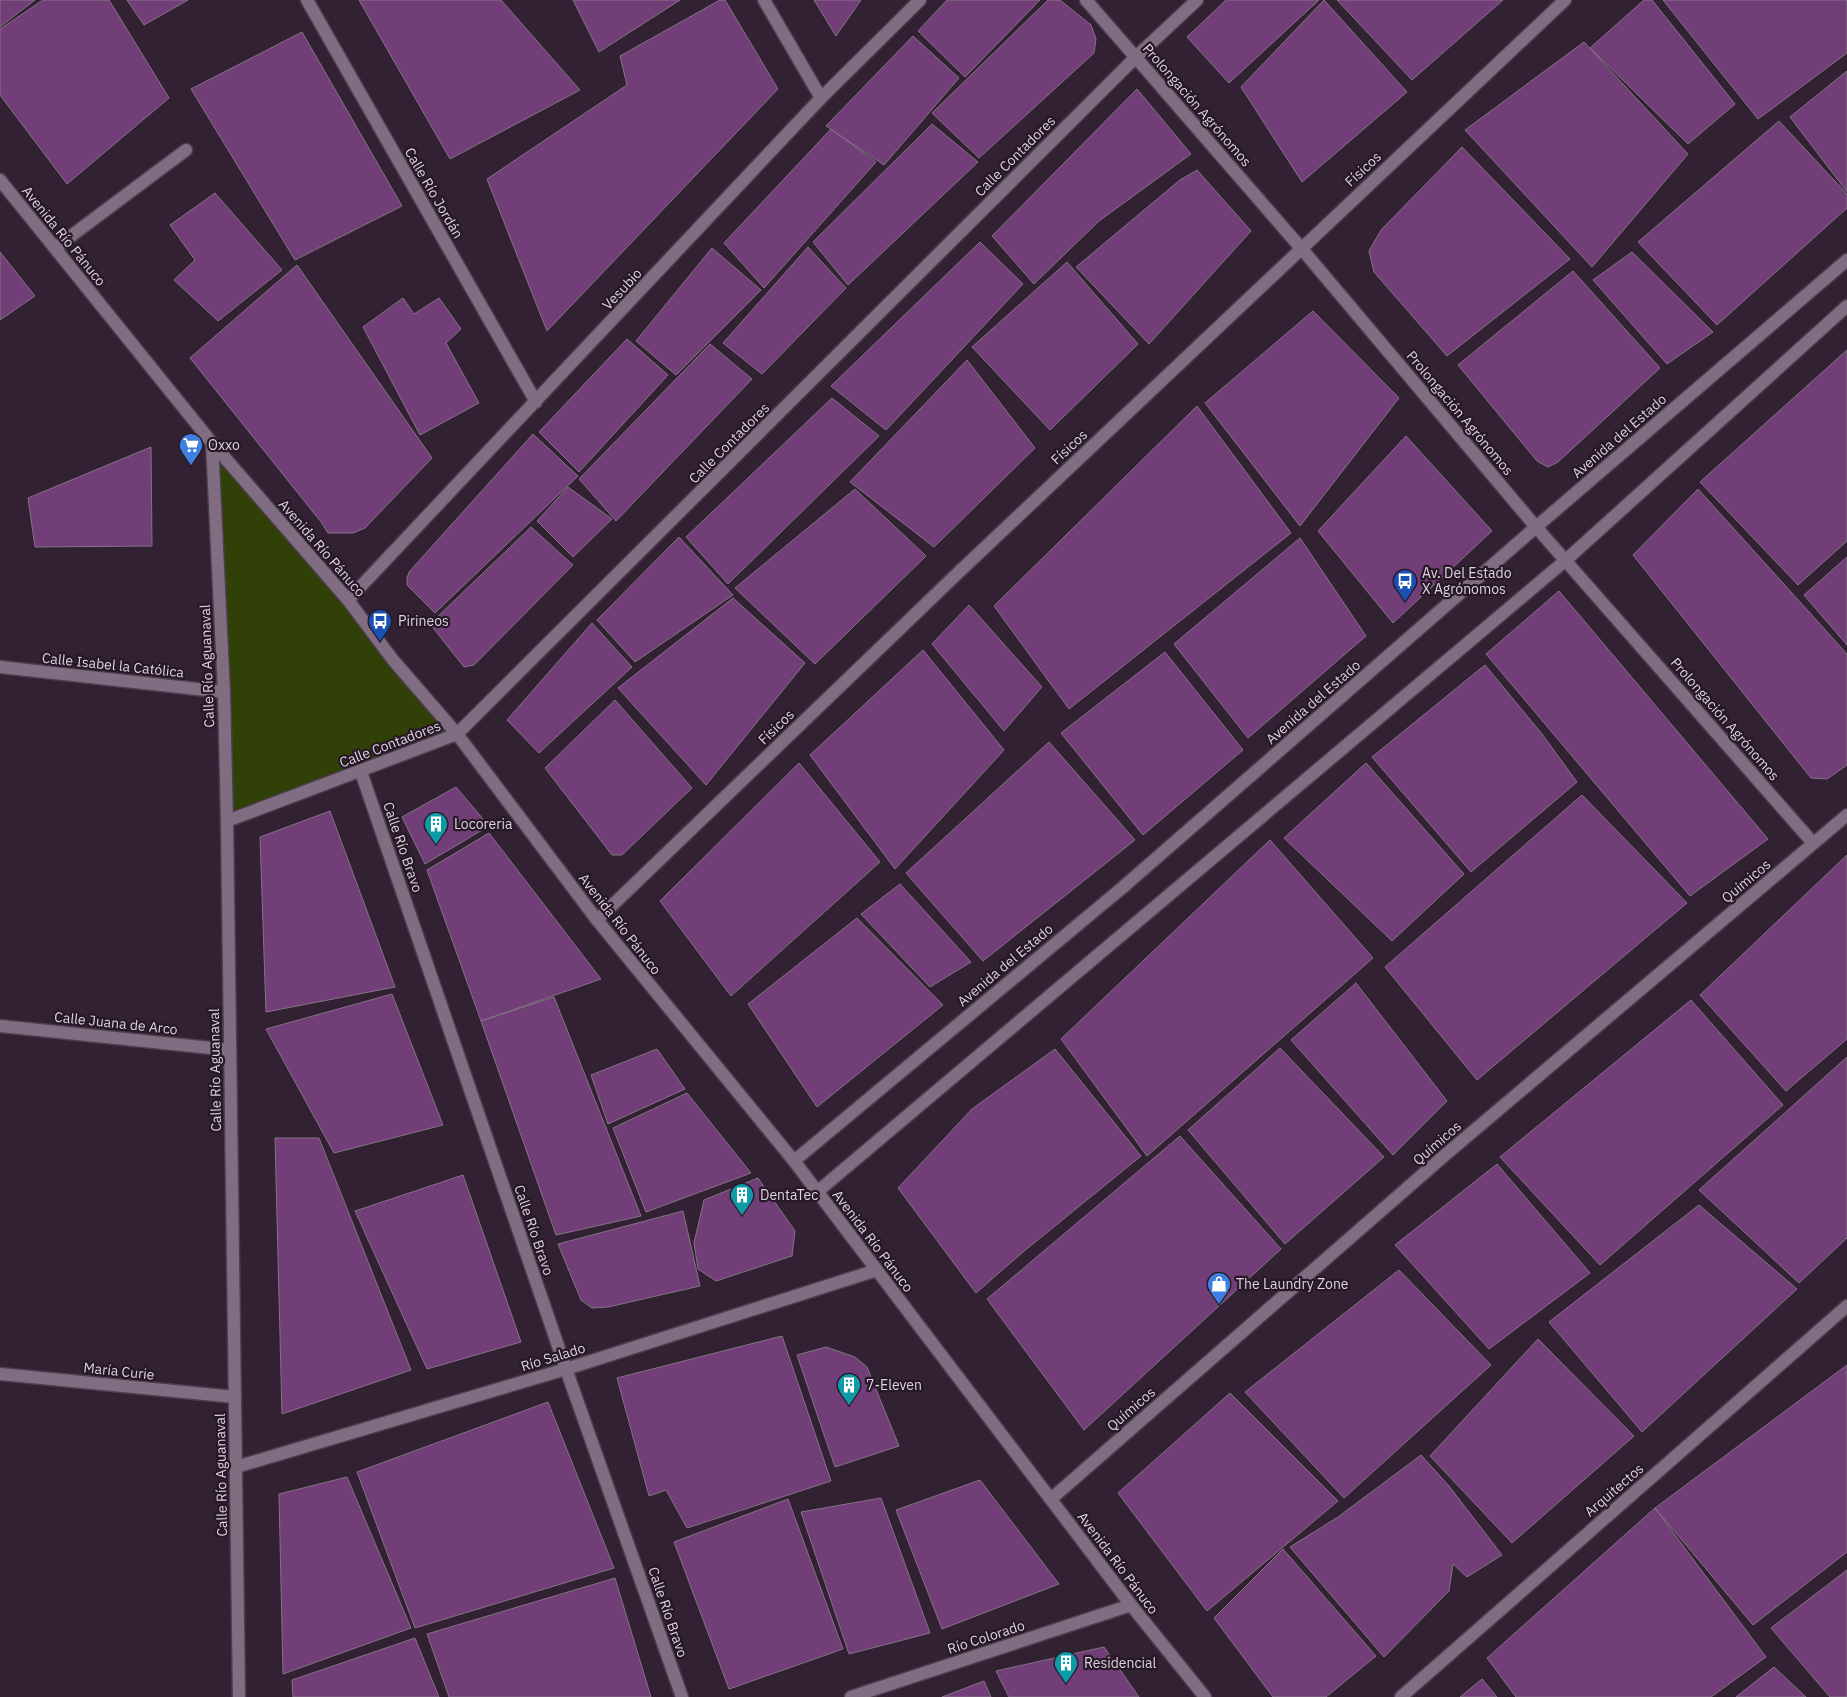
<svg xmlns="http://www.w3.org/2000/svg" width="1847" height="1697" viewBox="0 0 1847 1697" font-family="'IBM Plex Sans',sans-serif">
	<rect width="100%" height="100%" fill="#312132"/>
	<path fill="#314007" d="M212,443l245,291 -230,87z"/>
	<path fill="#723e77" stroke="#857386" d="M0,0h35l-35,27z
		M43,0h66l60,98 -102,86 -67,-89v-66z
		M127,0h61l-44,25z
		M359,0h142l79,90 -130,69z
		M573,0h107l-81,52z
		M720,0h5l53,89 -231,242 -60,-152 140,-94 -7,-29z
		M814,0h47l-25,36z
		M947,0h93l-75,77 -47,-46z
		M1048,0h12l31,25 5,14 -2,14 -115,105 -47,-45z
		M1226,0h93l-90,83 -42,-46z
		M1324,0l83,92 -105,90 -61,-95z
		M1337,0h166l-91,80z
		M1644,0h8l83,104 -47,40 -98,-96z
		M1663,0h184v53l-89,66z
		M302,32l100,174 -107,54 -104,-171z
		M913,36l46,42 -75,87 -58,-39z
		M1584,42l104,112 -96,113 -127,-137z
		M1847,71v121l-57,-75z
		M1137,89l54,65 -92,67 -65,63 -42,-48z
		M1779,121l68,73v14l-130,117 -79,-83z
		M932,124l46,38 -130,123 -35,-43z
		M831,129l45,33 -112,126 -40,-45z
		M1462,147l108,112 -123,97 -73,-84 -5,-21 12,-21z
		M1197,170l54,61 -102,113 -73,-77 104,-87z
		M215,193l67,77 -64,51 -44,-41 21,-20 -25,-35z
		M980,242l43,42 -137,146 -55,-44z
		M808,247l38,41 -84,86 -39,-31z
		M712,248l49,42 -85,85 -40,-34z
		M0,252l35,44 -35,24z
		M1632,252l81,80 -46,32 -74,-84z
		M1067,262l71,82 -88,86 -78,-83z
		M297,265l135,193 -67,70 -12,5h-25l-7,-11 -131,-164z
		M1573,271l87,97 -102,94 -10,5 -11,-6 -79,-96z
		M403,298l11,16 25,-16 22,31 -15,14 33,60 -59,32 -57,-108z
		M1313,311l86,87 -99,128 -95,-123z
		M627,339l41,36 -89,97 -40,-40z
		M710,344l42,35 -136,142 -37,-42z
		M1847,350v191l-49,44 -98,-103z
		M967,360l68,88 -101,99 -84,-65z
		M832,398l47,38 -151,148 -42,-47z
		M1197,406l94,127 -222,176 -75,-103z
		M533,434l45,42 -143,137 -28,-28v-7l2,-6z
		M1406,436l86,95 -99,92 -75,-92z
		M151,447l1,99 -117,1 -7,-49z
		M568,487l44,32 -39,38 -36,-36z
		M855,489l71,67 -111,108 -80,-76z
		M1698,489l149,165v111l-20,14 -16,-1 -178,-223z
		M531,527l42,38 -99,100 -10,2 -34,-43z
		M679,537l54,58 -98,67 -38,-42z
		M1300,538l66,98 -118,102 -74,-94z
		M1847,557v88l-43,-50z
		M1559,591l209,248 -78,57 -204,-242z
		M733,598l72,65 -99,122 -88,-97z
		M969,605l73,82 -38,44 -72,-87z
		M592,623l40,44 -93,86 -32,-33z
		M923,650l81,100 -109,119 -85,-114z
		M1165,652l78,98 -100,85 -82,-102z
		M1485,665l57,69 35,48 -106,90 -99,-115z
		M615,700l77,88 -70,67h-10l-67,-87z
		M1049,742l86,98 -152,121 -77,-88z
		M799,763l81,99 -149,134 -71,-95z
		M1366,763l98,111 -72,67 -108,-103z
		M456,787l33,39 -64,38 -23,-47z
		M1582,795l105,108 -210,177 -92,-113z
		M330,811l65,176 -129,25 -6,-175z
		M489,833l112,146 -120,42 -54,-151z
		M1270,840l103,118 -226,198 -86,-117z
		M1847,855v184l-61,52 -86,-96z
		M900,884l71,78 -41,25 -69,-73z
		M857,918l86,87 -126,102 -69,-103z
		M1356,983l91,118 -54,54 -102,-115z
		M392,994l51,131 -109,28 -68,-124z
		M554,997l87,219 -85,19 -75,-214z
		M1691,1000l92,105 -183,160 -100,-108z
		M1280,1048l104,109 -99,87 -97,-114z
		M657,1049l28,40 -77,35 -17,-49z
		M1055,1049l86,107 -118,96 -47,41 -78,-105 74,-79z
		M1847,1057v181l-48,45 -100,-93z
		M687,1093l64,80 -105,39 -33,-84z
		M1180,1136l101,113 -197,181 -97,-131z
		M275,1138h44l92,232 -129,44z
		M1497,1164l93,109 -101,76 -94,-104z
		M463,1175l58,167 -94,27 -72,-158z
		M758,1178l37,53 -3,25 -76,25 -18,-12 -4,-26 10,-43z
		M1699,1205l98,84 -155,143 -93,-110z
		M683,1211l17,75 -92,21 -16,1 -11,-8 -23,-56z
		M1399,1270l92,95 -147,133 -99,-106z
		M782,1336l49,145 -144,47 -21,-38 -17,6 -32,-118z
		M1538,1339l96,97 -122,107 -82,-87z
		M826,1347l29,10 12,10 32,79 -64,21 -38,-112z
		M1847,1365v187l-94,73 -98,-117z
		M1230,1393l108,108 -131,110 -89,-118z
		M548,1402l66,166 -199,60 -58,-156z
		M1421,1455l28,31 53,69 -35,22 -14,-13 -4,27 -65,66 -94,-110 48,-30z
		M347,1477l64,151 -128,46 -4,-180z
		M980,1480l79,104 -117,45 -46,-119z
		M881,1498l49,135 -81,21 -48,-142z
		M788,1499l55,150 -114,40 -55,-147z
		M1655,1508l111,149 -55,40h-195l-29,-39z
		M1283,1549l93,107 -50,41h-53l-59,-79z
		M1847,1570v127h-17l-59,-69z
		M615,1578l36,119h-202l-22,-63z
		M415,1638l24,59h-146l-1,-17z
		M1104,1647l35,50h-130l-13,-26z
		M1774,1667l32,30h-70z
		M1482,1679l15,18h-37z
		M984,1681l7,16h-49z"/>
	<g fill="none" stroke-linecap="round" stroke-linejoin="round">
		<g stroke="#4b3e4d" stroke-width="15">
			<path id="service" d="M55,248l131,-98"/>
		</g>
		<g stroke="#4b3e4d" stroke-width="15">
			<path id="minor" d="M307,0l229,402
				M764,0l57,98
				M1086,0l215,248 235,279 277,316
				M348,600l473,-502 99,-98
				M0,667l224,25
				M361,772l205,597 116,328
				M227,821l230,-87 679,-677 61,-57
				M597,920l363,-349 605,-571
				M0,1026l230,24
				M0,1374l235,23
				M236,1467l330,-98 311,-99
				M1051,1499l394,-344 402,-340
				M851,1697l280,-92
				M1401,1697l446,-391"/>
		</g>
		<g stroke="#4b3e4d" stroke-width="15">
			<path id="tertiary" d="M0,180l212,263 136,157 45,60 64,74 140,186 197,241 337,444 74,92
				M212,443l12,249 3,129 12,876
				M794,1161l328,-273 414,-361 311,-267
				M817,1192l749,-632 281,-254"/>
		</g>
		<use href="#service" stroke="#806d81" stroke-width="12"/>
		<use href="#minor" stroke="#806d81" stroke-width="12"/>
		<use href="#tertiary" stroke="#806d81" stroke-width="12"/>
	</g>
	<defs>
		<g id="supermarket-pin" transform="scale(1.25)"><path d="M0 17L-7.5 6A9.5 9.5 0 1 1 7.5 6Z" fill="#3f7fe0" stroke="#271828"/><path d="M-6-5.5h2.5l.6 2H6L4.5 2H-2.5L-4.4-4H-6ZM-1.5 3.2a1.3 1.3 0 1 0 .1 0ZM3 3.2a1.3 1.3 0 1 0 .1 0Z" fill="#fff"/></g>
		<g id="bus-pin" transform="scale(1.25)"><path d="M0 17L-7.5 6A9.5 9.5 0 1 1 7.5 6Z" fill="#1a4fb4" stroke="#271828"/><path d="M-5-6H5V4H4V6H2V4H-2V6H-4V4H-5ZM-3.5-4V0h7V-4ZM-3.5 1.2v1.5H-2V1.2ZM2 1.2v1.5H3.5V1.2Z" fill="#fff"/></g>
		<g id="building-pin" transform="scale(1.25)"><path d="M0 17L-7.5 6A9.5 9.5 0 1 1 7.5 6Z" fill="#0f9aa8" stroke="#271828"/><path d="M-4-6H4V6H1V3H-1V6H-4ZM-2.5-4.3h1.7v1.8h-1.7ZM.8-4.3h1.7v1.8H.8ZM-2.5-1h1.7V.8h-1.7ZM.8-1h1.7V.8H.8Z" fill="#fff"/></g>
		<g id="shop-pin" transform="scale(1.25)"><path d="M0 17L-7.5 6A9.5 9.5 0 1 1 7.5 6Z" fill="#3f7fe0" stroke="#271828"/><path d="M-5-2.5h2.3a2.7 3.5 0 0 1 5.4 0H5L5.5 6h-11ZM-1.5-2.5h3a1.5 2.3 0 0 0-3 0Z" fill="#fff"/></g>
	</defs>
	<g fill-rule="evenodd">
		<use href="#supermarket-pin" x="191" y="445"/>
		<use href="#bus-pin" x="1405" y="581"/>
		<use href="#bus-pin" x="380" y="621"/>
		<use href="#building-pin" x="436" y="824"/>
		<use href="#building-pin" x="742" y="1195"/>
		<use href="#shop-pin" x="1219" y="1284"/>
		<use href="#building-pin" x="849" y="1385"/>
		<use href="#building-pin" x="1066" y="1663"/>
	</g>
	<g text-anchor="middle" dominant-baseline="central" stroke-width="4.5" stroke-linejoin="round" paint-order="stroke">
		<g font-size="14" fill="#ddd3de" stroke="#271828">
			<text transform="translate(1197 105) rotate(49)">Prolongación Agrónomos</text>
			<text transform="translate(1015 156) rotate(-45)">Calle Contadores</text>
			<text transform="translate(1363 169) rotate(-43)">Físicos</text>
			<text transform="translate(434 193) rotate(60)">Calle Río Jordán</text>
			<text transform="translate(64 236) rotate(51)">Avenida Río Pánuco</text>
			<text transform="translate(622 289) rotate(-47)">Vesubio</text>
			<text transform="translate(1460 413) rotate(50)">Prolongación Agrónomos</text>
			<text transform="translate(1619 436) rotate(-41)">Avenida del Estado</text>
			<text transform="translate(729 443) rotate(-45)">Calle Contadores</text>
			<text transform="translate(1069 447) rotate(-43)">Físicos</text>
			<text transform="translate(322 548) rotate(49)">Avenida Río Pánuco</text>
			<text transform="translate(113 665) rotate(6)">Calle Isabel la Católica</text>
			<text transform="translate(207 666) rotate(-92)">Calle Río Aguanaval</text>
			<text transform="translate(1313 702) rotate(-41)">Avenida del Estado</text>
			<text transform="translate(1725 719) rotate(49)">Prolongación Agrónomos</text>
			<text transform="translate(776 727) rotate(-44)">Físicos</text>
			<text transform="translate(390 744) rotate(-21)">Calle Contadores</text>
			<text transform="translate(403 847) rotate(71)">Calle Río Bravo</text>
			<text transform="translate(1746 881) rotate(-40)">Químicos</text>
			<text transform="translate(620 924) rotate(52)">Avenida Río Pánuco</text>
			<text transform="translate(1005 965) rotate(-40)">Avenida del Estado</text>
			<text transform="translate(116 1023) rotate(6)">Calle Juana de Arco</text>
			<text transform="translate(215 1070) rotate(-91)">Calle Río Aguanaval</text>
			<text transform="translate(1437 1143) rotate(-41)">Químicos</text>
			<text transform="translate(534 1230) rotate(71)">Calle Río Bravo</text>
			<text transform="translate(873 1241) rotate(53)">Avenida Río Pánuco</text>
			<text transform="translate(553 1357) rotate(-17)">Río Salado</text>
			<text transform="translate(119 1371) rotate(6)">María Curie</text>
			<text transform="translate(1131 1409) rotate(-41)">Químicos</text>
			<text transform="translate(221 1475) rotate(-91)">Calle Río Aguanaval</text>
			<text transform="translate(1614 1490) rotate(-41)">Arquitectos</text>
			<text transform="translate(1118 1563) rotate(53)">Avenida Río Pánuco</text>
			<text transform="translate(668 1612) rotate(71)">Calle Río Bravo</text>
			<text transform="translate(986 1637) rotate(-18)">Río Colorado</text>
		</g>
		<g font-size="14" fill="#ddd3de" stroke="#271828" text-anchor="start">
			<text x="208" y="445">Oxxo</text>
			<text x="1422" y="573">Av. Del Estado<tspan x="1422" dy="16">X Agrónomos</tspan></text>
			<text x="398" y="621">Pirineos</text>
			<text x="454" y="824">Locoreria</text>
			<text x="760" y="1195">DentaTec</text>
			<text x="1236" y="1284">The Laundry Zone</text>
			<text x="866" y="1385">7-Eleven</text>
			<text x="1084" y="1663">Residencial</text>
		</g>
	</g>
</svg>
